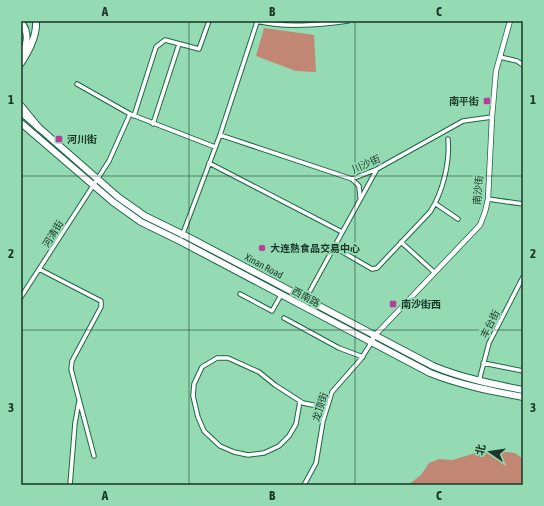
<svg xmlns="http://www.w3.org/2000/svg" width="544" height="506" viewBox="0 0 544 506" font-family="'Asap Condensed','Noto Sans SC',sans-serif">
	<rect width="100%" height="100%" fill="#94dbb3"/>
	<path fill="#c18774" d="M264,28l50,7 2,37 -20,-1 -40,-15z
		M486,450l29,3 8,6v26h-115l13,-10 8,-12 10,-4 13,1z"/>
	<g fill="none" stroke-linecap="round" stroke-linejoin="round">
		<g stroke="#1d6645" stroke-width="5.5">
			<path id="minor" d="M256,21c31,7 61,4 92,0
				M500,57l17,4 6,4
				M77,84l53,30 85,33
				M134,116l22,-69 9,-7 34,9 10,-28
				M153,124l26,-80
				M220,135l132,44 25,-10 86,-48 29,-4
				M209,163l133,69
				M352,179l7,7 1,11
				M488,199l35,5
				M436,204l22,15
				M182,236l38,-101 37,-113
				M401,242l33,30
				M334,247l38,22 5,-1 53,-56c13,-20 20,-50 18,-73
				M39,269l62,32v6l-29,54 -1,8 23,87
				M240,294l32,17 9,-16
				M21,297l88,-136 21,-47
				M305,300l72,-131
				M284,318l55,30 24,9
				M483,363l40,8
				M479,381l10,-38 34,-66
				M300,401l-4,23 -7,12 -10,10 -15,7 -16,2 -14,-3 -14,-6 -16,-15 -6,-14 -5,-21 1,-12 8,-17 15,-9h11l31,14 16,13 25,16 3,2 24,5
				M70,485l5,-62 4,-22
				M304,485l12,-22 7,-42 9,-29 29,-33 10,-16"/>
		</g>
		<g stroke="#1d6645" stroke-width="6">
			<path id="tertiary" d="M371,343l3,-7 8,-8 98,-103 5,-13 3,-13 4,-82 4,-46 14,-50"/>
		</g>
		<g stroke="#1d6645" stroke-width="8">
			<path id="primary" d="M21,112l97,85 27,19 45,22 243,128c29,12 59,18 90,24
				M21,123l92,79 28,20 39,19 250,132c30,12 61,18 93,24"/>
		</g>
		<g stroke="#1d6645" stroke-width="8">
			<path id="trunk" d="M21,22c8,10 7,22 0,33
				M21,63c8,-12 16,-27 15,-42
				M21,106l18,22"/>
		</g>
		<use href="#minor" stroke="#fff" stroke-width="3.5"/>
		<use href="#tertiary" stroke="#fff" stroke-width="4.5"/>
		<use href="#primary" stroke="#fff" stroke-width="6"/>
		<use href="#trunk" stroke="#fff" stroke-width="6"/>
	</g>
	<path fill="none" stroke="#193627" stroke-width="1" stroke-opacity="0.55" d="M189,21v464M355,21v464M21,176h502M21,330h502"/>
	<g fill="#b64098" stroke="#94dbb3" stroke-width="1.5">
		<rect x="483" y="97" width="8" height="8" rx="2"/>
		<rect x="55" y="135" width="8" height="8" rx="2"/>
		<circle cx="262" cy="248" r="4"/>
		<rect x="389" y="300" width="8" height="8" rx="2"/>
	</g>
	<g text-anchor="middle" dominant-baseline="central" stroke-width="4" stroke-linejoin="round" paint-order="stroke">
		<g font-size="10" font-weight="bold" fill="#193627" stroke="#94dbb3" text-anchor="start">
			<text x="479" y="101" text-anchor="end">南平街</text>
			<text x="67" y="139">河川街</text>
			<text x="270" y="248">大连熟食品交易中心</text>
			<text x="401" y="304">南沙街西</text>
		</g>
		<g font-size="10" fill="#193627" stroke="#94dbb3">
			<text transform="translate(366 164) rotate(-24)">川沙街</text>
			<text transform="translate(478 190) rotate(-85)">南沙街</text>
			<text transform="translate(53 234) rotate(-58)">河清街</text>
			<text transform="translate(264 266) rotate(28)">Xinan Road</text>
			<text transform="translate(306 297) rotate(28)">西南路</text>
			<text transform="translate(490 324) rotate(-63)">丰台街</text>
			<text transform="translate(320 407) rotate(-72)">龙顶街</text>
		</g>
	</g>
	<rect width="544" height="506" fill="none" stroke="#94dbb3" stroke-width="44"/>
	<g transform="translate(490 452) rotate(283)" stroke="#94dbb3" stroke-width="3" paint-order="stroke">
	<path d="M0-3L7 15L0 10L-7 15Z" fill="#193627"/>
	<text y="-6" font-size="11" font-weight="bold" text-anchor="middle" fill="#193627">北</text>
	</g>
	<rect x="22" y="22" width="500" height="462" fill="none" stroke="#193627" stroke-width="1.5"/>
	<g font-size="13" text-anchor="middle" font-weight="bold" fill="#193627">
		<text x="105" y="16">A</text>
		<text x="272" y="16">B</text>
		<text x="439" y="16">C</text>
		<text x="11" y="104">1</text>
		<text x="533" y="104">1</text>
		<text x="11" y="258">2</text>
		<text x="533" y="258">2</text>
		<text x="11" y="412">3</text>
		<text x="533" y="412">3</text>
		<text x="105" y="500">A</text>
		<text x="272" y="500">B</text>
		<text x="439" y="500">C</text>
	</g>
</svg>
